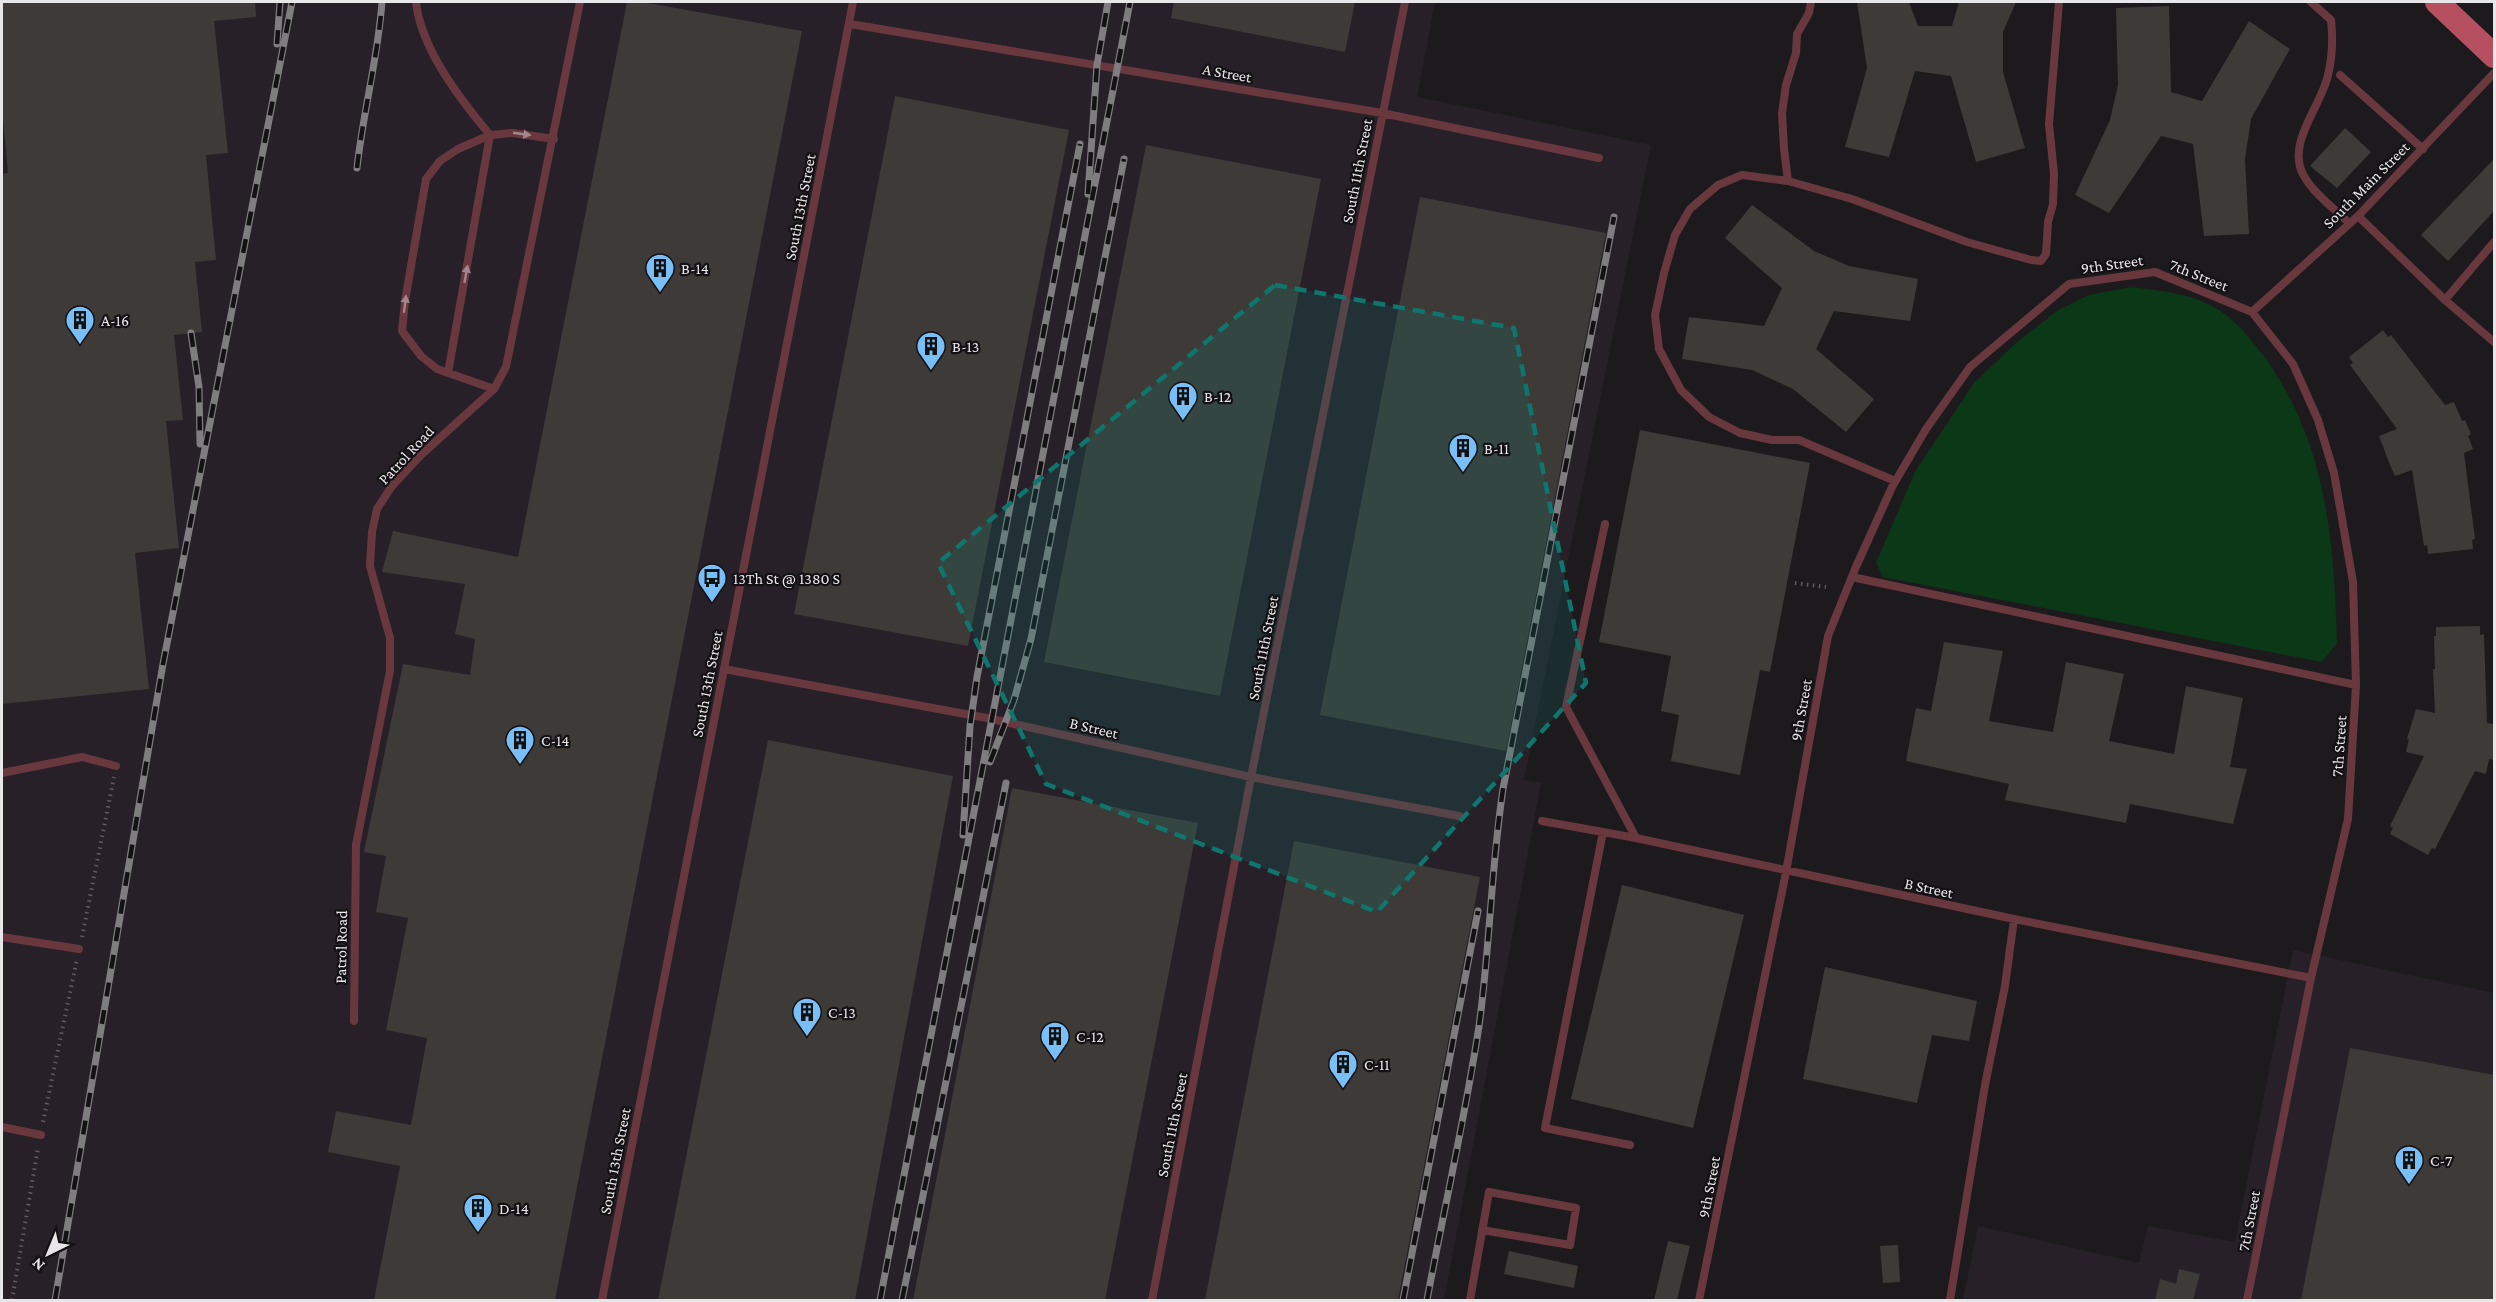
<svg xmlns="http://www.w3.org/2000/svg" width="2496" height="1302" viewBox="0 0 2496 1302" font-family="'Crimson Pro',serif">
	<rect width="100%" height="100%" fill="#1d1a1d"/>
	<path fill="#272028" d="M2,2h1433l-18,95 234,48 -127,635 17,3 -97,517h-1442z
		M2293,950l201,43v307h-531l15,-74 161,37 9,-37 87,16z"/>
	<path fill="#0b3817" d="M2131,287c31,4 61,6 88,23 18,11 34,32 47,49 61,86 68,182 71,284l-15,19 -439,-85 -7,-14 39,-91 59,-89 42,-40 41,-32 32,-16z"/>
	<path fill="#3d3a37" d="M2,2h253l1,15 -42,4 14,132 -22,2 10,105 -21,2 7,70 -28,3 9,85 -17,1 13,127 -44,5 14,136 -147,15v-530l6,-1 -6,-64z
		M627,2h16l159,29 -247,1269h-181l26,-134 -72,-14 8,-41 75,14 16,-87 -41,-8 22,-112 -32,-6 10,-56 -22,-4 39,-188 67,11 5,-36 -20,-5 10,-50 -83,-12 11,-41 125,26z
		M1174,2h181l-10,50 -174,-34z
		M1857,2h52l9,24h34l7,-24h57l-13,30v40l22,76 -49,14 -25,-86 -36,-5 -26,86 -44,-10 22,-79z
		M2169,6l2,86 31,9 47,-80 41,28 -39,70 -6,40 4,75 -45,2 -11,-92 -32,-8 -52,77 -34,-18 35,-75 8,-35 -2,-77z
		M895,96l174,34 -101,516 -174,-32z
		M2345,128l26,24 -34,36 -27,-22z
		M1146,145l175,34 -101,517 -176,-34z
		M2494,159v52l-46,50 -27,-26z
		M1420,197l186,36 -100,518 -186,-36z
		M1752,205l62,46 35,15 69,13 -8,42 -76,-10 -18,38 58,50 -28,33 -53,-43 -41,-19 -70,-11 7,-42 75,9 18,-38 -57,-50z
		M2383,330l5,7 3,-2 54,70 9,-3 8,19 3,-1 6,14 -3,2 5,13 -9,4 11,86 -3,1 1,9 -45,5 -1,-9 -3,1 -12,-76 -17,6 -5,-11 -11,-29 18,-7 -47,-64 3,-2 -4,-6z
		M1640,430l170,33 -40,209 -10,-2 -20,105 -69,-14 8,-46 -18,-4 10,-55 -72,-14z
		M2480,626v9l4,-1 3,89 7,1v36l-5,-1 -3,15 -11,-3 -40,78 -3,-1 -4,7 -38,-21 3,-6 -3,-2 34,-70 -18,-4 3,-13h-2l9,-30 19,4 -2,-44h2l-1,-33h2v-9z
		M1944,642l59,9 -14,70 64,11 13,-70 58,12 -15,67 65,13 12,-68 57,12 -13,69 17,2 -14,55 -103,-20 -4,19 -121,-23 4,-16 -103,-23 10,-53 15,3z
		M768,740l185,36 -98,524h-197z
		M1012,788l186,35 -93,477h-192z
		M1294,841l186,36 -82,423h-193z
		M1622,885l122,30 -51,213 -122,-29z
		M1825,967l152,34 -8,40 -37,-6 -15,68 -114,-24z
		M2350,1048l144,27v225h-193z
		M1668,1241l22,5 -13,54h-23z
		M1898,1245l2,37 -17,1 -3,-37z
		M1509,1251l69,15 -4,22 -70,-14z
		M2179,1269l21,5 -7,26h-38l5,-21 16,5z"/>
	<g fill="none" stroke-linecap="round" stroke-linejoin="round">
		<path stroke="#5e5c5f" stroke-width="4" stroke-dasharray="1.5 4.5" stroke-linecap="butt" d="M1795,583l31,4
			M82,937l32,-160
			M43,1122l34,-163
			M12,1300l26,-152"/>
		<path stroke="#69383f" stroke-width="8" d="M416,2c5,47 44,97 74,133l-42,238
			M1811,2l-2,11 -12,21 -1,19 -10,32 -4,28 2,36 4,32 -46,-6 -24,10 -28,24 -15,26 -11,38 -9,42 4,34 22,41 28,27 31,16 32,7h27l96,41
			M2311,2l20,18c2,17 1,38 -3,55 -6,30 -43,69 -24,101 10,18 31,33 45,47
			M850,24l532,89 217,45
			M2340,75l83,74
			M1788,181l64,18 115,43 64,18 10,1 5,-7 2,-32 5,-18 1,-30 -5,-50 10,-122
			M2358,216l87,84 49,42
			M2445,300l49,-58
			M2252,312l106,-96 136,-143
			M494,389l-57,-20 -16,-13 -19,-25 3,-30 21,-122 14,-18 18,-12 32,-14 23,-2 41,6
			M1605,524l-39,183 70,131
			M1852,577l504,108
			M724,669l268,50 259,58 208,39
			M2,773l80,-16 34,9
			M1542,821l94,17 378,81 297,59
			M1603,832l-58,296 85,17
			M2,937l77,12
			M354,1021l2,-176 34,-174v-33l-20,-72 2,-34 5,-23 15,-23 29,-31 73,-66 12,-22 74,-365
			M2,1127l39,8
			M602,1300l251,-1298
			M1152,1300l99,-523 154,-775
			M1470,1300l19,-108 87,16 -6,37 -88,-15
			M1699,1300l87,-428 42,-236 27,-67 37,-82 34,-58 44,-62 99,-83 86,-12 97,40 41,52 25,56 16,53 19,109 3,103 -8,134 -37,159 -64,322
			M1950,1300l35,-215 20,-99 9,-67"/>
		<path stroke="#b65061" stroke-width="24" d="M2437,2l57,54"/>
		<g stroke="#7f7d80" stroke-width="7">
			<path id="rail" d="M277,44l3,-42
				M357,168c6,-56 21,-110 25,-166
				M1088,194l9,-129 11,-63
				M191,333l8,54 1,57
				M990,762l24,-62 17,-61 93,-480
				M963,835l7,-109 7,-49 103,-533
				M55,1300l108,-636 129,-662
				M880,1300l250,-1298
				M902,1300l104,-517
				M1403,1300l75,-389
				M1427,1300c17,-91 38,-182 52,-274 11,-79 12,-158 24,-237l111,-572"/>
		</g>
		<use href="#rail" stroke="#141114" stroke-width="4.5" stroke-dasharray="14" stroke-linecap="butt"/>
	</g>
	<defs><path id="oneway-solid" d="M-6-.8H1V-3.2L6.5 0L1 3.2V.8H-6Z" transform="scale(1.5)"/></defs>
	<g fill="#a2868b">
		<use href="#oneway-solid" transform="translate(522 134) rotate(8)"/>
		<use href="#oneway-solid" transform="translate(466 274) rotate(-80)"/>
		<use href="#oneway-solid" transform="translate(405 304) rotate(-83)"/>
	</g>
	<path fill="#0f766e" fill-opacity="0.2" stroke="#0f766e" stroke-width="4.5" stroke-dasharray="12 8" stroke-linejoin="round" d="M1275,285l239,43 72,355 -209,229 -331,-128 -108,-221z"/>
	<defs>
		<g id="building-pin" transform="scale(1.5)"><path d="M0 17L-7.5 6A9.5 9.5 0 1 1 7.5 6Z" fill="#78bff7" stroke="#141114"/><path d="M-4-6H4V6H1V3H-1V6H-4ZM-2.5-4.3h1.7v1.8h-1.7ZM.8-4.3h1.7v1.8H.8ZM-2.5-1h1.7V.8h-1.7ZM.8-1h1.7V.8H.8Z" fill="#111"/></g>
		<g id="bus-pin" transform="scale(1.5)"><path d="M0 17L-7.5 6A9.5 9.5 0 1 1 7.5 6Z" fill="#78bff7" stroke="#141114"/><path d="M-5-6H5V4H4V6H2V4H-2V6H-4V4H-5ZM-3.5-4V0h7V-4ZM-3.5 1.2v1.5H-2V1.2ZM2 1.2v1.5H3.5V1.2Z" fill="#111"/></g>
	</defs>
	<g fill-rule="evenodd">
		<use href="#building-pin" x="660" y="268"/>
		<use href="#building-pin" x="80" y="320"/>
		<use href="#building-pin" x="931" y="346"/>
		<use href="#building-pin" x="1183" y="396"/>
		<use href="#building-pin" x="1463" y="448"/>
		<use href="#bus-pin" x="712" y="578"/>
		<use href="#building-pin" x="520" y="740"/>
		<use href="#building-pin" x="807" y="1012"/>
		<use href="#building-pin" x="1055" y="1036"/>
		<use href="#building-pin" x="1343" y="1064"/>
		<use href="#building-pin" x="2409" y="1160"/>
		<use href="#building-pin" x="478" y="1208"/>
	</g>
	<g text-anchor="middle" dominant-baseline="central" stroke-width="4.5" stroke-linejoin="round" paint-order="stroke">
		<g font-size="16" fill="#e7e6e8" stroke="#141114">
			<text transform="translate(1227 73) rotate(10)">A Street</text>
			<text transform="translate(1357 171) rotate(-79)">South 11th Street</text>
			<text transform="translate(2366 185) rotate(-45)">South Main Street</text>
			<text transform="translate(800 207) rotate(-79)">South 13th Street</text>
			<text transform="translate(2112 264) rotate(-8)">9th Street</text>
			<text transform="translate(2199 275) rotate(22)">7th Street</text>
			<text transform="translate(406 455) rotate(-47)">Patrol Road</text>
			<text transform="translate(1263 648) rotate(-79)">South 11th Street</text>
			<text transform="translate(707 684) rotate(-79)">South 13th Street</text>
			<text transform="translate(1801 710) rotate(-80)">9th Street</text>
			<text transform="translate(1094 728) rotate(13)">B Street</text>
			<text transform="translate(2339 746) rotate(-86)">7th Street</text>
			<text transform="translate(1929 888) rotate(12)">B Street</text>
			<text transform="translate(341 947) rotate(-89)">Patrol Road</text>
			<text transform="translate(1172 1125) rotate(-79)">South 11th Street</text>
			<text transform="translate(615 1161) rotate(-79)">South 13th Street</text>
			<text transform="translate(1709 1187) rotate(-79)">9th Street</text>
			<text transform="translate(2249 1221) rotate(-79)">7th Street</text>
		</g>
		<g font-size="16" fill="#e7e6e8" stroke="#141114" text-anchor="start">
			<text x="681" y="268">B-14</text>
			<text x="101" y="320">A-16</text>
			<text x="952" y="346">B-13</text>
			<text x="1204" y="396">B-12</text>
			<text x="1484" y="448">B-11</text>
			<text x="733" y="578">13Th St @ 1380 S</text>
			<text x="541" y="740">C-14</text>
			<text x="828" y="1012">C-13</text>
			<text x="1076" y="1036">C-12</text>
			<text x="1364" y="1064">C-11</text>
			<text x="2430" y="1160">C-7</text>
			<text x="499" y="1208">D-14</text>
		</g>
	</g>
	<rect width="2496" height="1302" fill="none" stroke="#e7e6e8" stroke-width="6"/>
	<g transform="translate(48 1254) rotate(223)" stroke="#141114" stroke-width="4.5" paint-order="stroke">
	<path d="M0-4.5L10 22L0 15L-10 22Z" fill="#e7e6e8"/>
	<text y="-9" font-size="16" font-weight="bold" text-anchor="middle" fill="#e7e6e8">N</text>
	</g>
</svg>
